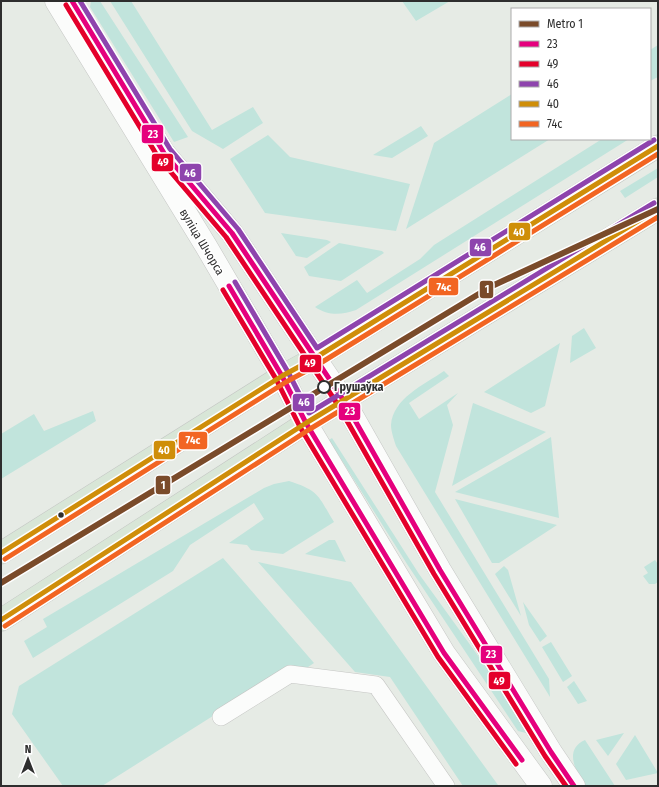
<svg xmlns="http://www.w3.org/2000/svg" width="659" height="787" viewBox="0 0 659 787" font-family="'Fira Sans Condensed',sans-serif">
	<rect width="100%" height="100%" fill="#e6ebe5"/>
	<path fill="#c1e4dc" d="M91,1h9l88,136 -14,5 -84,-135z
		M110,1h21l81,129 41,-23 10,16 -40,26 -31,-18z
		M402,1h48l-34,20z
		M658,45v32l-8,4v-31z
		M512,94v45h38l-144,90 28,-86z
		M421,126l7,10 -36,22 -19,-3z
		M268,135l22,22 120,27 -14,47 -131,-18 -35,-54z
		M602,139h27l-273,171c-14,5 -28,6 -41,-3l42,-27 10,13 53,-34 14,-14z
		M658,168v9l-33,21 -5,-7z
		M281,233l46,7 4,2 -24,16 -11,-2z
		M339,243l43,8 2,2 -43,28 -32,-5 -5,-9z
		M584,328l12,20 -26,15 2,-27z
		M560,343l-15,63 -14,7 -47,-21z
		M444,371l5,5 -40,27 10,16 39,-26 -11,12 6,20 -18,67 114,187 1,18 -154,-251c-2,-6 -5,-15 -5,-21 2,-27 33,-40 53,-54z
		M473,403l73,29 -94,54z
		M93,411l3,10 -95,58v-45l33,-20 10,17z
		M551,437l8,81 -104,-26z
		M332,438l87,136 109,151 -2,8 -8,-2 -111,-167 -78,-124z
		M289,481c31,10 29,15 45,41l-51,32 -32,-4 -4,-5 -18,-2 35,-24 -10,-16 -64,42 -17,26 -140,87 -9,-17 23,-14 -4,-8 221,-131 10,-4z
		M455,499l102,26 -58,38h-7z
		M329,540h6l11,22 -41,-8z
		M223,558l91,105 -9,6 -13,-3 -190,120h-39l-51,-72 7,-28z
		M655,560l3,4v18l-3,2h-6l-6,-8 5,-3 -4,-6z
		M258,562l93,20 147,203 -35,1 -73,-109 -35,-5z
		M504,566l4,4 13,46 -26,-42z
		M523,602l24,34 -7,6 -11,-17z
		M551,642l21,34 -9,6 -21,-35z
		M574,681l13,20 -9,3 -11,-17z
		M624,733l-16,23 -12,-16z
		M635,735l23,38 -32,7 -10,-16z
		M585,740l30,46h-29c-10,-14 -23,-36 -1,-46z"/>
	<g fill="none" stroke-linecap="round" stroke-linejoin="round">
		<g stroke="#c5c6c4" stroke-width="18">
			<path id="minor" d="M221,717l69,-43 86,11 70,101"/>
		</g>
		<g stroke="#c5c6c4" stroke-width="23">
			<path id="tertiary" d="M56,1l150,245 76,130
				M153,135l11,18 68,80 83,125"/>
		</g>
		<g stroke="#c5c6c4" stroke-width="23">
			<path id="secondary" d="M315,358l29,43 96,169 111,182 23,34
				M282,376l24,47 138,230 97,133"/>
		</g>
		<g stroke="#c4c6c4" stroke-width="23">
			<path id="primary" d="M1,553l281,-177 33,-18 343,-212
				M1,620l305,-197 352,-214"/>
		</g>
		<use href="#minor" stroke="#fbfcfb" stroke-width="17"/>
		<use href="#tertiary" stroke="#fbfcfb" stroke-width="22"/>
		<use href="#secondary" stroke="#fbfcfb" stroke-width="22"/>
		<use href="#primary" stroke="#d8e6d7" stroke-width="22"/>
		<g stroke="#fff" stroke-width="8">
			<path id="bus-1" d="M72,1l92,152 68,80 112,168 96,169 111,182 23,34
				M229,286l53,90 24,47 138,230 78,107"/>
		</g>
		<g stroke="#fff" stroke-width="8">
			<path id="bus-2" d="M66,5l92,152 68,80 112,168 96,169 111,182 21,30
				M223,290l53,89 24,48 138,230 78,107"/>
		</g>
		<g stroke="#fff" stroke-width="8">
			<path id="bus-3" d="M80,1l90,148 68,80 79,119 337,-208
				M235,282l53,90 21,41 345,-210"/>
		</g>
		<g stroke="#fff" stroke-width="8">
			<path id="bus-4" d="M1,553l281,-177 33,-18 343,-212
				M1,620l305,-197 352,-214"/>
		</g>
		<g stroke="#fff" stroke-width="8">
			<path id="bus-5" d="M5,559l281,-177 33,-18 339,-210
				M5,626l305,-197 348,-212"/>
		</g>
		<use href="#bus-1" stroke="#e5007d" stroke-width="5"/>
		<use href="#bus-2" stroke="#e4002b" stroke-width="5"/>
		<use href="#bus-3" stroke="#8e44ad" stroke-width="5"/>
		<use href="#bus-4" stroke="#cf8e09" stroke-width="5"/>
		<use href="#bus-5" stroke="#f26522" stroke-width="5"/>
		<g stroke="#fff" stroke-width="9">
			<path id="metro-1" d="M1,583l491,-297 166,-77"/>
		</g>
		<use href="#metro-1" stroke="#7a4b2a" stroke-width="6"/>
	</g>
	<circle fill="#fff" stroke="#2e2e2e" stroke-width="2" cx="324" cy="387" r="6"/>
	<circle fill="#2e2e2e" stroke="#fff" stroke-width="1.5" cx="61" cy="515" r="3.5"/>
	<g text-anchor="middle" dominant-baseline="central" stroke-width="3" stroke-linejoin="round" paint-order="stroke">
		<g font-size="12" fill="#2e2e2e" stroke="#fff">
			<text transform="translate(202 242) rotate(59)">вуліца Шчорса</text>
		</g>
		<g font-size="12" font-weight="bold" fill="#2e2e2e" stroke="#fff" text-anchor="start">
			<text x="334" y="387">Грушаўка</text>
		</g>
	</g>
	<g stroke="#fff" stroke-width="1.5">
		<rect x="141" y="124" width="23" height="20" rx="4" fill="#e5007d"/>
		<rect x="151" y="153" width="23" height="19" rx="4" fill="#e4002b"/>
		<rect x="179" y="163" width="23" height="19" rx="4" fill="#8e44ad"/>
		<rect x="508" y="222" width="23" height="19" rx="4" fill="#cf8e09"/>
		<rect x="469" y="238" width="23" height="19" rx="4" fill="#8e44ad"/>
		<rect x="428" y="277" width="31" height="19" rx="4" fill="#f26522"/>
		<rect x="479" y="280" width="15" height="19" rx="4" fill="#7a4b2a"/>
		<rect x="299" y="354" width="23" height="19" rx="4" fill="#e4002b"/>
		<rect x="292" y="393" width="23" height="19" rx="4" fill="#8e44ad"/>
		<rect x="338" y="402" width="23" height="19" rx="4" fill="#e5007d"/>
		<rect x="178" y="431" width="30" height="19" rx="4" fill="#f26522"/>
		<rect x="153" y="440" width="23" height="20" rx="4" fill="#cf8e09"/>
		<rect x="155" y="475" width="16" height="20" rx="4" fill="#7a4b2a"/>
		<rect x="480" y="645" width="23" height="19" rx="4" fill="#e5007d"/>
		<rect x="488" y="671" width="23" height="19" rx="4" fill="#e4002b"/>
	</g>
	<g font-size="11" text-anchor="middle" font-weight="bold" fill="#fff">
		<text x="153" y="138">23</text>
		<text x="163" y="166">49</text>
		<text x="190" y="177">46</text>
		<text x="519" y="236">40</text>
		<text x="480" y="251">46</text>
		<text x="444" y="291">74с</text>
		<text x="487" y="293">1</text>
		<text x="310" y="367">49</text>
		<text x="304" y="406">46</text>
		<text x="350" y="415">23</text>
		<text x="193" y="444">74с</text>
		<text x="164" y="454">40</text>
		<text x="163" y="489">1</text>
		<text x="491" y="658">23</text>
		<text x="499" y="685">49</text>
	</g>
	<rect width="659" height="787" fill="none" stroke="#2e2e2e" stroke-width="4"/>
	<rect x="511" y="8" width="140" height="132" fill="#ffffff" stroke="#ababab"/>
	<rect x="519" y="21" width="20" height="6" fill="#7a4b2a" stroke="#ababab"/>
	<text x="547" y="28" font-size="12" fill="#2e2e2e">Metro 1</text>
	<rect x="519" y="41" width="20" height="6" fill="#e5007d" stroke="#ababab"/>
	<text x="547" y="48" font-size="12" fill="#2e2e2e">23</text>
	<rect x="519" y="61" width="20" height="6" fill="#e4002b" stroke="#ababab"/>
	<text x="547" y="68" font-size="12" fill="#2e2e2e">49</text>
	<rect x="519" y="81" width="20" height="6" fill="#8e44ad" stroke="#ababab"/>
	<text x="547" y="88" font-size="12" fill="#2e2e2e">46</text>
	<rect x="519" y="101" width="20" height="6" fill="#cf8e09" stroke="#ababab"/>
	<text x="547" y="108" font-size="12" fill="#2e2e2e">40</text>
	<rect x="519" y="121" width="20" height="6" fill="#f26522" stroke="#ababab"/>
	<text x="547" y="128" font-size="12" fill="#2e2e2e">74с</text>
	<g transform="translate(28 759)" stroke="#ffffff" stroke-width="3" paint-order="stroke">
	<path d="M0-3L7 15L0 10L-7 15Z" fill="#2e2e2e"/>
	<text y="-6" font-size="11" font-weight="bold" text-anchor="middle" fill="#2e2e2e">N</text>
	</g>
</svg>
